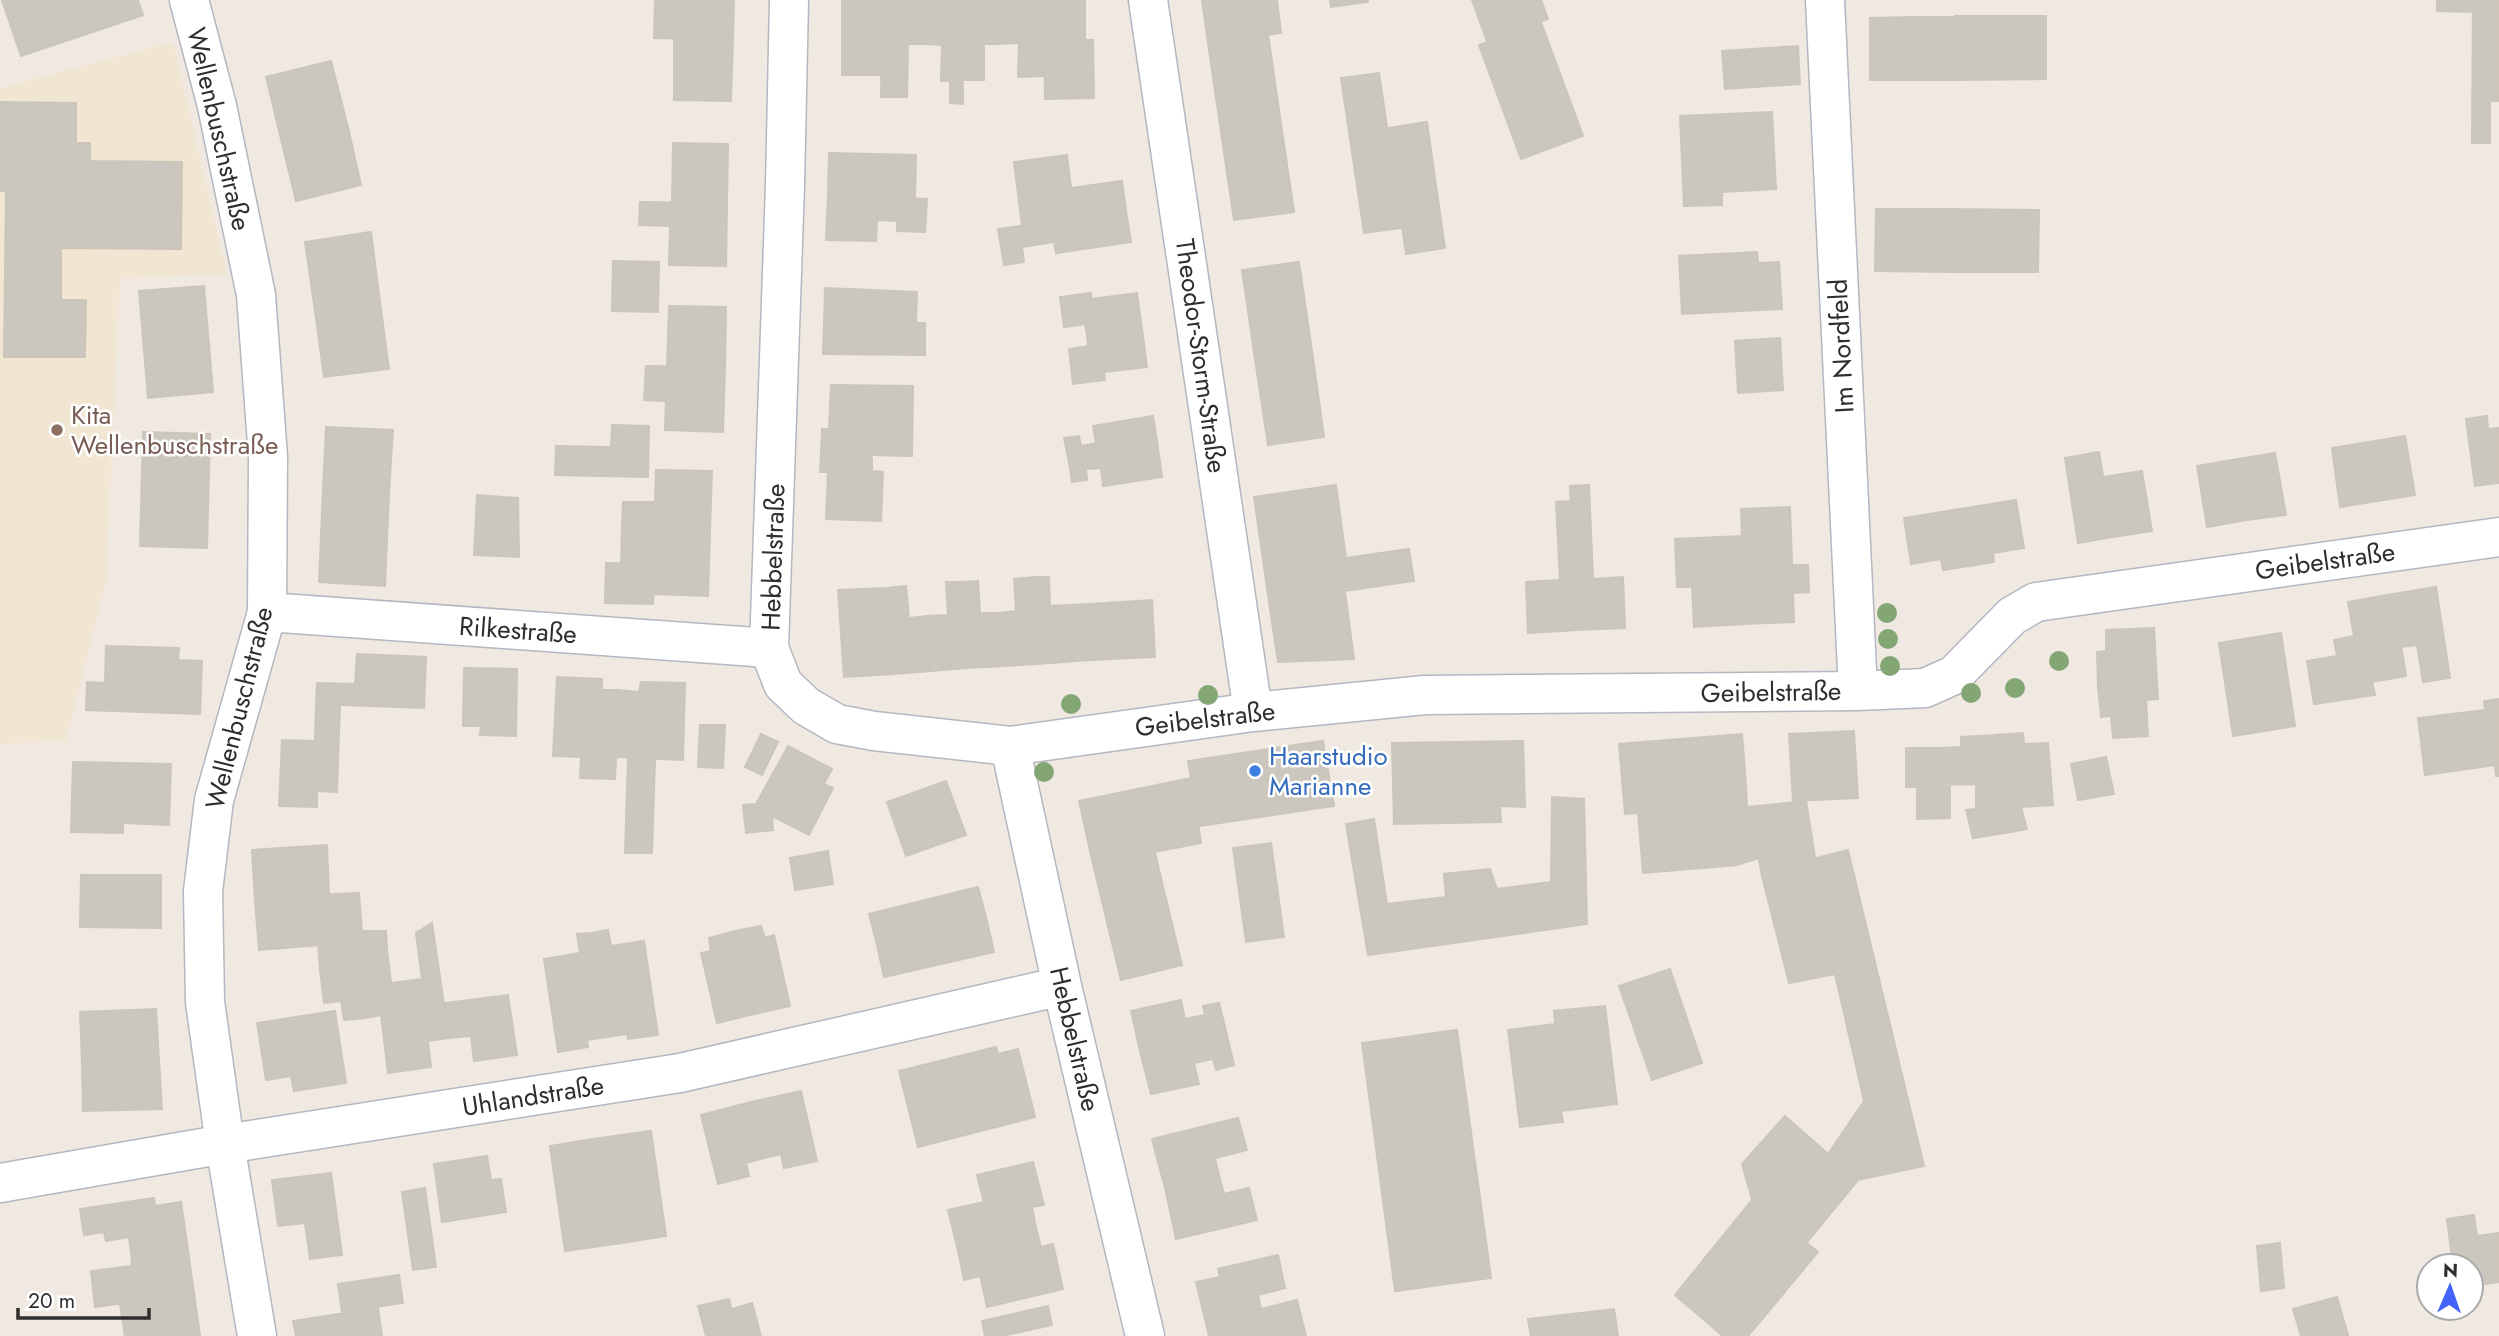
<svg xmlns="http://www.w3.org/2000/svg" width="2499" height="1336" viewBox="0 0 2499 1336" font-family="Jost,sans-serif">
	<rect width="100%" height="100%" fill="#efe9e1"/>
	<path fill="#f0e6d1" d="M173,42l54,232 -107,5 -14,302 -40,160 -66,3v-656z"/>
	<path fill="#cbc7bf" stroke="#cbc5ba" stroke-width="2" d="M2,0h136l5,15 -122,41z
		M655,0h79l-1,40 -79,-2z
		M842,0h46v31l-6,-1v45h-40z
		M888,0h38l-1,44h-17l-1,53h-26l1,-67 6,1z
		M926,0h36l1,104 -13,-1v-22h-9l1,-36 -17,-1z
		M962,0h37v44h-15v36h-22z
		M999,0h37l1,31 7,1 1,44 -27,1 1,-34 -20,1z
		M1036,0h49v40h8l1,58 -49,1 -1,-67 -7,-1z
		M1202,0h75l4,33 -73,10z
		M1330,0h38v2l-37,5z
		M1472,0h69l7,19 -61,22z
		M2437,0h36v12l-36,-1z
		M2473,0h26v101h-9v42h-18z
		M1955,16v64h-85v-62z
		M1955,16h91v63l-91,1z
		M1541,22l42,114 -62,23 -42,-114z
		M1268,34l13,90 -60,8 -13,-89z
		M674,38l59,2 -2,61 -57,-1z
		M1798,46l2,38 -75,5 -3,-38z
		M331,61l17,66 -66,16 -16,-66z
		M1379,73l23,155 -38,5 -23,-155z
		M0,102l76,1v40h14v18l92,1 -1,87 -120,-1v52h25l-1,57h-81l2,-166h-6z
		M1772,112l4,77 -54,3v13l-38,1 -4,-90z
		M1427,122l18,126 -39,6 -18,-126z
		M1281,124l13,88 -60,8 -13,-88z
		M348,127l13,58 -65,16 -14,-58z
		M673,143l55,1 -1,59h-55z
		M829,153l87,2 -1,44 -87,-4z
		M1067,155l4,33 51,-7 4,30 -104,14 -8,-63z
		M828,195l99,4 -2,33 -28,-1v-10l-20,-1 -1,21 -50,-1z
		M640,202l87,1 -1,63 -57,-1 1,-39 -31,-1z
		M1876,209h80l-1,63 -80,-1z
		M1956,209l83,1 -1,62h-83z
		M1126,211l5,31 -75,11 -2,-11 -32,5 2,15 -20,3 -6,-36z
		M371,232l9,70 -65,9 -10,-69z
		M1757,252l1,11 21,-1 3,47 -100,5 -3,-58z
		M613,261l46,1 -1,50 -46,-1z
		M1299,262l13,89 -57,8 -13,-89z
		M204,286l9,106 -65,6 -9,-107z
		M825,288l92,4 -1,31 -92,-1z
		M1091,293v6l46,-6 5,36 -55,6 -2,-11 -21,3 -4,-30z
		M380,302l9,67 -65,8 -9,-66z
		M669,306l57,1 -1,60h-58z
		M824,322l101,1v32l-102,-1z
		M1142,329l5,38 -43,5 1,8 -32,4 -4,-35 19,-3 -1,-11z
		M1780,338l3,52 -45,3 -3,-52z
		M1312,351l12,86 -56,8 -13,-86z
		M646,366l79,1 -2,65 -58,-2 1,-29 -22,-1z
		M831,385l82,1 -1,70 -91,-2 1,-25h7z
		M1153,416l5,32 -89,14 -5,-24 15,-2 2,10 15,-3 -3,-17z
		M2487,416l1,13 11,-1v55l-24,3 -9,-67z
		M612,425l37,1 -1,51 -93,-2 1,-29 55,1z
		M326,427l67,3 -4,63 -66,-3z
		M143,432l67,2 -3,114 -67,-2z
		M2405,436l10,59 -38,6 -8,-59z
		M2369,442l8,59 -37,6 -8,-59z
		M1158,448l4,29 -59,9 -2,-18 -15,1 1,11 -15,2 -3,-20z
		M2099,452l14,85 -35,6 -13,-85z
		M2275,453l11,62 -39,5 -9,-61z
		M821,454l51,1v16l11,1 -2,49 -55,-2 2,-47h-8z
		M2238,459l9,61 -40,7 -10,-61z
		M656,470l56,1 -2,60 -88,-3 1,-26h32z
		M2142,471l10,60 -39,6 -10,-60z
		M1336,485l10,73 63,-9 5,32 -145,21 -15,-105z
		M1589,485l4,94 30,-2 2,51 -48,2 -7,-144z
		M323,490l66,3 -4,93 -66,-4z
		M477,495l41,3 1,59 -45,-2z
		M2016,500l8,48 -31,5 1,9 -25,4 -9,-57z
		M1570,501l7,129 -49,3 -2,-51 34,-2 -4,-78z
		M1790,507l2,58h16l1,27 -16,1 1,29 -49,2 -4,-115z
		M1960,509l9,57 -26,4 -2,-11 -30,5 -7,-46z
		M622,528l88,3 -2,65 -54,-2 1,-30 -34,-1z
		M1742,536l3,88 -51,3 -2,-40h-15l-2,-48z
		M606,563l49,1 -2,40 -48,-1z
		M1034,577h15l1,29 21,-1 4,56 -37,3z
		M1034,577l4,87 -35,2 -4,-53 17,-2 -2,-32z
		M978,581l2,32h19l4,53 -36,2 -6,-86z
		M946,582h15l6,86 -36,3 -4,-55 21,-1z
		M906,586l3,32 18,-2 4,55 -37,3 -6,-86z
		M2436,587l14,91 -27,4 -6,-37 -16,2 -8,-53z
		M888,588l6,86 -50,3 -6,-87z
		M1345,592l9,67 -76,3 -9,-60z
		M2393,594l13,82 -34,6 3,13 -61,9 -7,-43 30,-5 -3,-16 20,-4 -6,-34z
		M1152,600l3,57 -44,2 -4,-56z
		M1107,603l4,56 -36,2 -4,-56z
		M2154,628l3,55 -59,3 -1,-34 9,-1v-21z
		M2281,633l14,93 -62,10 -14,-93z
		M106,646l73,2 -1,12 24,1 -2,53 -114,-4 1,-28 18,1z
		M357,654l69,3 -2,51 -108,-4 1,-21 38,1z
		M464,668l53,1 -1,67 -36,-1 1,-9h-18z
		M557,677l45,2v11h17l-4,89 -35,-1 1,-21 -28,-1z
		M641,682l44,1 -2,77 -67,-3 3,-67 20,2z
		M2157,683l1,16 -12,1 2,36 -35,2 -2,-22 -10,1 -3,-31z
		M2499,699v77h-3l-1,-11 -70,10 -7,-57 67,-8 -1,-9z
		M316,704l24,1 -3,87 -20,-1v16l-38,-1 3,-66 33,1z
		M700,725h25l-2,43 -25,-1z
		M1854,731l4,67 -65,3 -4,-67z
		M2023,733l1,11 24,-1 5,62 -32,2 6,22 -22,4 -7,-40 -3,-58z
		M761,734l17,8 -16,33 -17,-8z
		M1742,734l4,51 -38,3 5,50 22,-2 2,29 -94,8 -5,-60 -13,1 -6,-70z
		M1995,735l3,58 7,40 -32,5 -7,-28 10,-1v-25l-37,1v-37l22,-1v-10z
		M1323,741l11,65 -135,20 -11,-65z
		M1523,741l2,66 -25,-1 1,16 -107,2 -2,-81z
		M788,746l44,23 -8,15 9,4 -24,47 -37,-19 1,14 -27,3 -3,-28 13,-1z
		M1906,748h33v37l11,1v32l-33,1v-32h-11z
		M2106,757l8,37 -36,6 -7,-36z
		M628,758l27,1 -3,94h-27z
		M73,762l98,2 -2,61 -46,-2v10l-52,-1z
		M1191,778l10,65 -108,21 -14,-63z
		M946,781l20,54 -60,21 -19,-54z
		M1746,785l1,22 59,-6 9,56 -54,15 -2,-14 -22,7 -2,-29 -22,2 -5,-50z
		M1552,797l32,2 3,125 -219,31 -22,-131 28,-5 13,85 59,-7 -2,-23 46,-5 7,20 54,-7z
		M1271,843l13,94 -38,5 -13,-94z
		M327,845l2,49 -74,7 -3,-51z
		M1848,850l76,316 -66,14 -30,-26 36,-53 -29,-127 -46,9 -28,-111z
		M828,851l5,33 -38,6 -5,-32z
		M1155,853l27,112 -61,15 -28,-116z
		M81,875h80v53l-81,-1z
		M978,887l8,30 -109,28 -8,-31z
		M359,893l3,38h24l1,19 -29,15 -38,5 -2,-25 15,-1 -3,-36 -16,1 -1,-14z
		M313,895l1,14 16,-1 3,36 -74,6 -4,-49z
		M986,917l8,35 -110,25 -7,-32z
		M432,923l17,115 -21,3 3,26 -43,6 -7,-58 -16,3 -7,-53 29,-15 4,33 31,-4 -6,-46z
		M761,926l4,12 9,-3 16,71 -36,8 -19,-83z
		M608,930l3,16 33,-5 14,94 -30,4 -1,-5 -20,3 -16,-104z
		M735,931l19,83 -37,9 -16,-70 10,-2 -2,-13z
		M591,933l16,104 -20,3 1,7 -30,5 -14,-93 36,-6 -3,-19z
		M358,965l7,53 -21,2 -3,-19 -17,2 -4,-33z
		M1670,969l32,94 -50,17 -33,-94z
		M508,995l9,60 -43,6 -3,-25 -22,2 -4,-35z
		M1181,1000l4,19 20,-4 -2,-9 16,-3 8,32 -86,20 -10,-44z
		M1605,1006l12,98 -56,7 2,11 -43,5 -12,-97 47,-6 -1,-13z
		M156,1009l3,51 -77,2 -2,-50z
		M335,1011l11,72 -52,8 -3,-15 -25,4 -9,-57z
		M1457,1030l34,248 -96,13 -33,-248z
		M1227,1035l7,30 -18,5 -3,-11 -19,4 5,21 -48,10 -10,-39z
		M996,1047l2,7 20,-5 17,68 -117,30 -19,-76z
		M159,1060l3,49 -79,2 -1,-49z
		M801,1091l16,70 -33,7 -3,-14 -17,4 -13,-56z
		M751,1102l13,56 -18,5 3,13 -31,8 -17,-69z
		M1785,1116l73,64 -51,62 -55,-42 -10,-36z
		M1238,1118l9,32 -32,8 4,17 -54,13 -13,-49z
		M651,1131l15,105 -51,8 -15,-106z
		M600,1138l15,106 -50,7 -15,-105z
		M487,1156l4,24 10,-1 5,33 -64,10 -8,-58z
		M1033,1162l11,43 -12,2 4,21 -79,18 -9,-36 36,-8 -7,-27z
		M331,1173l11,82 -32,4 -5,-36 -27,3 -6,-46z
		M1219,1175l5,19 25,-6 8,32 -81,19 -11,-51z
		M425,1188l11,79 -23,3 -11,-78z
		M154,1198l1,8 26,-4 6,41 -56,9 -2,-15 -23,4 -2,-9 -20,3 -4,-26z
		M1752,1200l66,52 -70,84h-25l-48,-41z
		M2474,1215l3,21 22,-3v49l-28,4v-20h-18l-6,-47z
		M1036,1228l5,19 12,-3 10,45 -76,18 -7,-31 -16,4 -7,-34z
		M187,1243l7,50 -99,14 -4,-36 41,-5 -1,-14z
		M2280,1243l4,45 -23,3 -4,-45z
		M1278,1255l7,33 -27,7 3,14 -55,14 -10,-41 24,-5 -2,-8z
		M399,1275l4,28 -61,9 -4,-28z
		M194,1293l6,43h-75l-5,-32z
		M2337,1297l11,38 -47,1 -8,-27z
		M729,1299l9,37h-32l-8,-30z
		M1297,1300l9,36h-97l-3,-13z
		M752,1303l9,33h-23l-6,-27z
		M1048,1306l4,19 -50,11h-17l-3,-15z
		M378,1308l4,28h-86l-3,-15z
		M1614,1309l4,27h-87l-3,-17z"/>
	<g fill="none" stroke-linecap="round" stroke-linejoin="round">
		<g stroke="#b4b7c1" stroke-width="41">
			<path id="minor" d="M189,0l28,106 39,189 12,162 -1,155 -53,188 -11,91 2,111 20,142 32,192
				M789,0l-4,185 -16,463 14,36 23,22 31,18 37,7 136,15 52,240 83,350
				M1148,0l105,712
				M1825,0l33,691
				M267,612l502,36
				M1010,746l243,-34 172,-17 433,-4 67,-3 29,-13 58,-59 24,-14 463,-65
				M0,1183l225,-39 455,-71 382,-87"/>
		</g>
		<use href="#minor" stroke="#fff" stroke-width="38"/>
	</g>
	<g fill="#84a574">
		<circle cx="1887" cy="613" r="10"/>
		<circle cx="1888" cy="639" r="10"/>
		<circle cx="2059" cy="661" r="10"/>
		<circle cx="1890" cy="666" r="10"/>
		<circle cx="2015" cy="688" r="10"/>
		<circle cx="1971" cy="693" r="10"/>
		<circle cx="1208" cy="695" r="10"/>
		<circle cx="1071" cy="704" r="10"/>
		<circle cx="1044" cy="772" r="10"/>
	</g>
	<circle fill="#8d6e63" stroke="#fff" stroke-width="2.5" cx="57" cy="430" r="7"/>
	<circle fill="#3f7fe0" stroke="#fff" stroke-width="2.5" cx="1255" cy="771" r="7"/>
	<g text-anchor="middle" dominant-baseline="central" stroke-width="5" stroke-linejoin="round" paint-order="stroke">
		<g font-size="26" fill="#2e2e2e" stroke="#fff">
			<text transform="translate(219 129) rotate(77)">Wellenbuschstraße</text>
			<text transform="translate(1841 346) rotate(-93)">Im Nordfeld</text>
			<text transform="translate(1201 356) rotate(82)">Theodor-Storm-Straße</text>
			<text transform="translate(773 557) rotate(-88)">Hebbelstraße</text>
			<text transform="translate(2325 561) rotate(-8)">Geibelstraße</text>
			<text transform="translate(518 630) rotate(4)">Rilkestraße</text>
			<text transform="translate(1771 692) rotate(-1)">Geibelstraße</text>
			<text transform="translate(239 708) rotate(-76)">Wellenbuschstraße</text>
			<text transform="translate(1205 719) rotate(-7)">Geibelstraße</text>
			<text transform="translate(1075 1039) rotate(77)">Hebbelstraße</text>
			<text transform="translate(533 1096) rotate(-9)">Uhlandstraße</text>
		</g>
		<g font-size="26" fill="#785e54" stroke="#fff" text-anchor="start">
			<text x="71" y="415">Kita<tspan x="71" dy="30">Wellenbuschstraße</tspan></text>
		</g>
		<g font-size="26" fill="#366cbe" stroke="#fff" text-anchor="start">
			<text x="1269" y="756">Haarstudio<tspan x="1269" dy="30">Marianne</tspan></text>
		</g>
	</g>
	<g transform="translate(2450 1287) rotate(2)"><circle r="33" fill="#ffffff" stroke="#ababab" stroke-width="2"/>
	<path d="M0-5L12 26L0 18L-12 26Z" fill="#4264fb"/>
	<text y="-10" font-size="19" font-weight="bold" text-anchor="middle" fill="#2e2e2e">N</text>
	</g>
	<path d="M18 1308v10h131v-10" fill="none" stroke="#2e2e2e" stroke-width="3.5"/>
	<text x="28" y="1308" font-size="21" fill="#2e2e2e" stroke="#ffffff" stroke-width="5" paint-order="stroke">20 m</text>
</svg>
